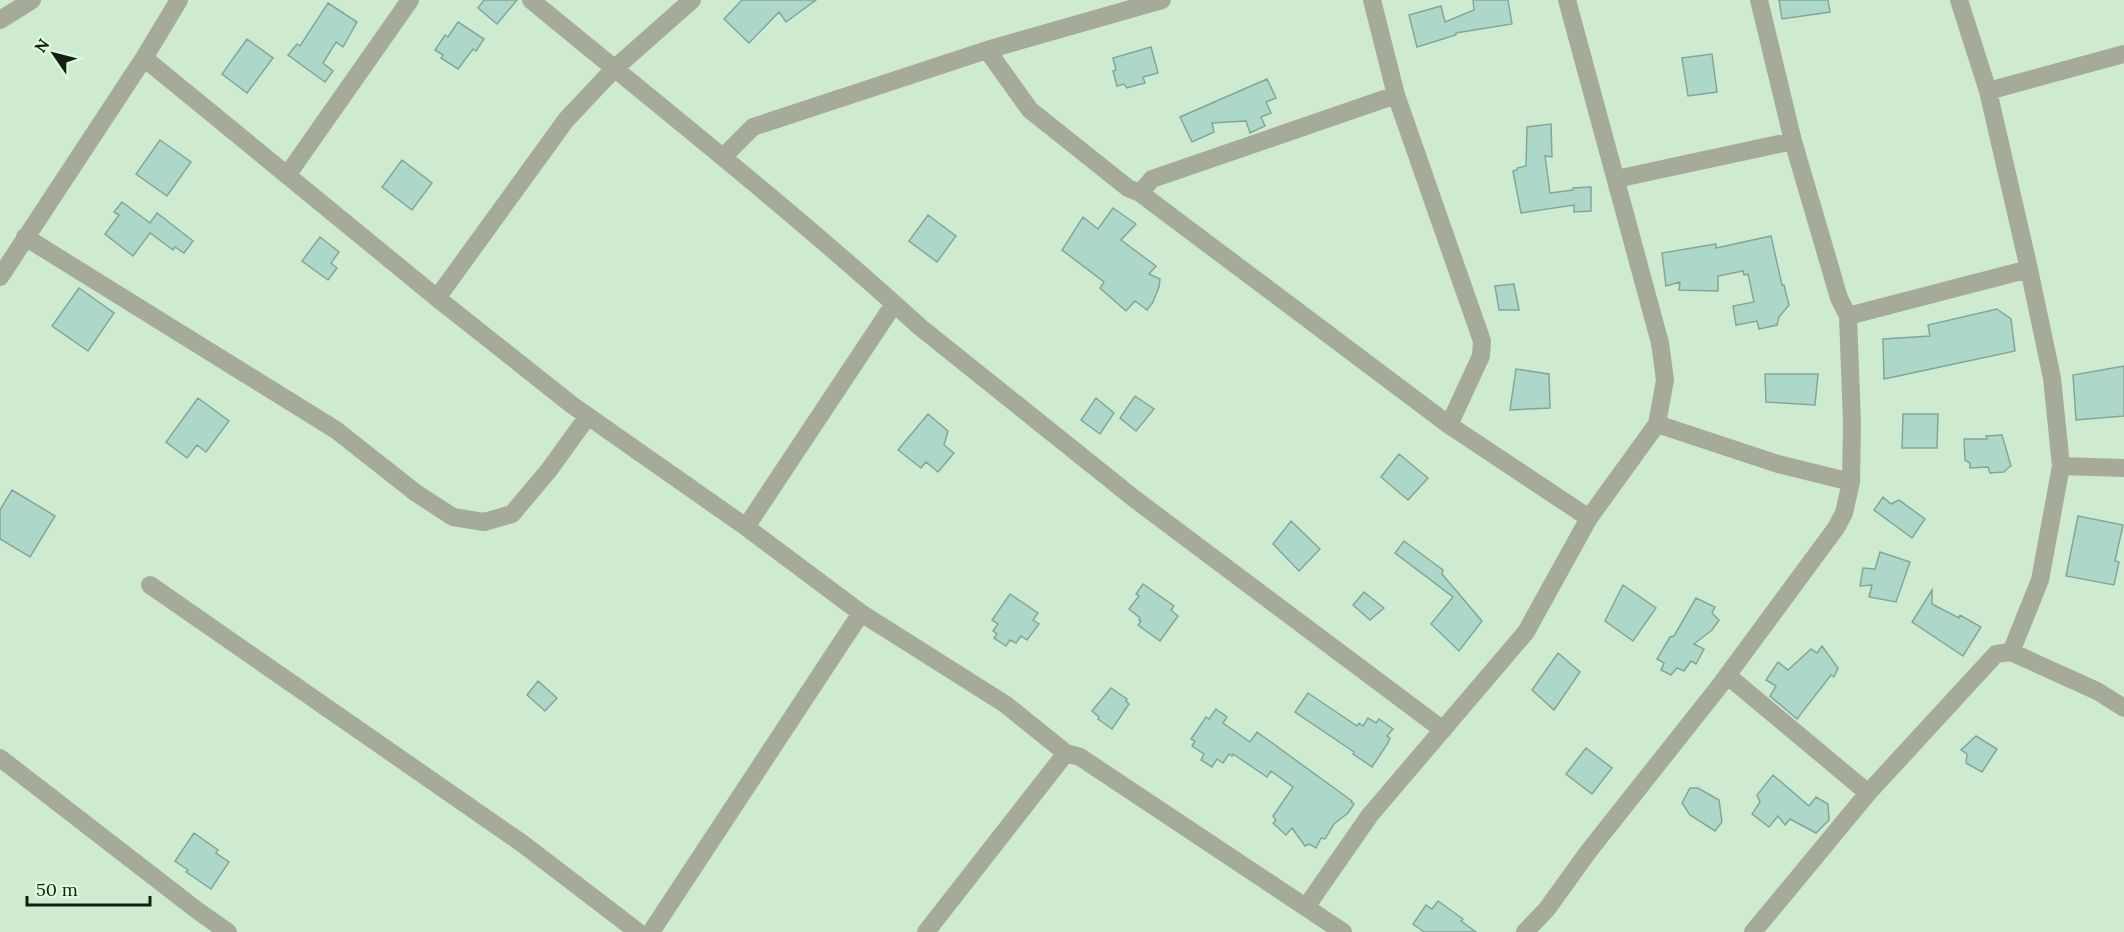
<svg xmlns="http://www.w3.org/2000/svg" width="2124" height="932" viewBox="0 0 2124 932" font-family="Lora,serif">
	<rect width="100%" height="100%" fill="#cfebcf"/>
	<path fill="#add7c9" stroke="#80a89a" stroke-width="1.5" d="M484,0h33l-20,24 -19,-16z
		M742,0h74l-30,22 -7,-10 -30,31 -25,-24z
		M1473,0h35l4,24 -56,9v2l-39,12 -8,-32 32,-9 4,16 29,-12z
		M1779,0h49l2,12 -48,7z
		M328,3l29,19 -14,25 -7,-5 -13,21 10,8 -8,11 -37,-27 9,-11 3,2z
		M458,22l26,17 -8,12 -3,-2 -15,20 -17,-11 2,-3 -8,-5 10,-15 3,2z
		M247,39l26,19 -26,35 -25,-19z
		M1151,47l7,26 -15,4 2,6 -18,5 -3,-4 -7,2 -4,-15 3,-1 -3,-12z
		M1712,54l5,38 -29,4 -6,-38z
		M1267,79l9,19 -10,4 5,11 -10,4 4,9 -15,7 -4,-12 -34,2 2,9 -22,10 -12,-25z
		M1551,124l1,33 -7,-1 5,37 23,-3v-2l18,-1v24l-17,1v-7l-53,8 -8,-42 4,-1v-2l9,-2 1,-39z
		M160,140l31,22 -24,34 -31,-22z
		M402,160l30,23 -20,27 -30,-23z
		M122,202l28,21 7,-10 36,28 -9,12 -9,-6 -2,3 -23,-17 -17,23 -28,-22 14,-19 -5,-3z
		M1113,208l23,16 -15,16 35,26 -7,8 11,5 -1,8 -6,15 -6,8 -12,-9 -9,10 -26,-23 4,-6 -42,-32 21,-33 15,12z
		M928,215l28,21 -19,26 -28,-21z
		M1771,236l11,49h2l5,20 -10,12 -2,8 -18,4 -2,-8 -21,4 -3,-19 21,-4 -6,-28 -4,1 -1,-4 -25,5v15l-39,-1 1,-8 -14,4 -4,-33 54,-9v4z
		M320,237l19,15 -8,11 6,5 -9,12 -26,-19z
		M1514,284l5,26h-20l-4,-24z
		M79,288l35,25 -26,38 -36,-25z
		M1997,309l14,10 4,32 -131,28 -1,-40 47,-3 -2,-11z
		M2124,366v50l-48,4 -3,-45z
		M1516,369l33,5 1,34 -40,2z
		M1765,374h53l-3,31 -49,-3z
		M1135,396l19,13 -18,22 -16,-13z
		M198,398l31,23 -23,31 -9,-7 -10,13 -21,-16z
		M1096,398l18,15 -14,21 -19,-14z
		M928,414l20,17 -4,14 10,8 -16,19 -12,-10 -5,6 -23,-18z
		M1903,414h35l-1,34h-35z
		M2002,435l9,31 -3,2 -4,4 -14,1 -2,-6 -18,1v-5l-5,-3 -1,-21h23l-1,-3z
		M1399,454l29,24 -20,22 -27,-23z
		M12,490l43,26 -25,41 -30,-18v-29z
		M1883,497l8,7 8,-4 26,19 -13,19 -38,-28z
		M2078,516l45,9 -8,36 4,1 -5,23 -48,-9z
		M1291,521l29,28 -21,22 -26,-27z
		M1404,541l39,29 -1,4 40,47 -23,30 -28,-27 22,-27 -58,-44z
		M1880,552l30,10 -14,40 -27,-5 3,-12 -12,1 3,-18 12,1z
		M1143,584l31,22 -3,4 7,6 -18,25 -22,-16 3,-4 -2,-1 1,-2 -11,-9 10,-13 -3,-2z
		M1623,585l33,23 -23,33 -28,-20z
		M1932,590v14l27,14 1,-3 21,12 -18,29 -51,-34z
		M1364,592l20,16 -14,12 -17,-15z
		M1010,594l28,19 -5,7 6,4 -12,16 -6,-4 -5,7 -6,-3 -4,6 -12,-8 3,-4 -4,-3 5,-7 -6,-4z
		M1696,598l19,9 -3,6 7,7 -7,10 -18,14 10,5 -8,15 -5,-3 -7,10 -7,-3 -6,7 -10,-5 3,-7 -7,-4 13,-22 4,-1z
		M1822,646l16,22 -4,9 -3,-2 -34,44 -27,-23 6,-10 -10,-6 12,-18 10,8 23,-21 6,4z
		M1558,653l22,19 -26,38 -22,-20z
		M538,681l19,17 -12,13 -18,-16z
		M1111,688l16,11 -1,2 3,3 -17,25 -14,-10 1,-2 -7,-6z
		M1308,693l49,33 2,-3 4,3 5,-8 8,5 3,-4 14,10 -6,7 3,2 -2,5 -16,24 -19,-13 1,-2 -59,-40z
		M1216,709l11,8 -4,6 27,19 7,-10 95,69 -1,1 3,2 -6,9 -14,11 -9,15 -4,-1 -5,10 -7,-4 -4,2 -13,-18 -6,7 -13,-12 3,-2 -3,-5 20,-29 -22,-16 -4,6 -34,-23 -1,2 -3,-2 -6,9 -6,-4 -5,8 -11,-7 3,-6 -12,-8 3,-5 -4,-2 15,-22 3,2z
		M1976,736l21,13 -15,23 -16,-9 1,-9 -6,-4z
		M1586,748l26,20 -20,26 -26,-20z
		M1773,775l36,31 7,-9 12,7 1,16 -13,13 -26,-14 -5,6 -7,-9 -9,11 -17,-13 8,-12 -3,-7z
		M1690,788h8l21,12 3,22 -7,9 -25,-16 -8,-12z
		M194,833l24,17 -2,3 13,9 -18,27 -25,-17 2,-2 -13,-9z
		M1438,901l25,18 -2,2 15,11h-52l-11,-8 13,-19 6,4z"/>
	<g fill="none" stroke-linecap="round" stroke-linejoin="round">
		<path stroke="#a6aa9b" stroke-width="18" d="M531,0c131,108 264,213 389,327l216,173 307,230
			M1372,0l24,95 86,246 -1,15 -32,69
			M0,20l32,-20
			M987,50l43,60 98,78 12,5 309,232 140,93
			M144,58l293,240 135,107 174,122 115,86 144,91 61,49 14,4 263,175
			M1988,91l136,-37
			M723,157l30,-30 234,-77 175,-50
			M288,174l122,-174
			M1616,179l177,-38
			M1140,193l12,-14 244,-84
			M25,237l311,193 80,63 37,24 31,5 28,-8 37,-44 39,-54
			M0,277l144,-219 35,-58
			M437,298l129,-178 48,-51 78,-69
			M1848,316l181,-47
			M1657,424l121,40 73,18
			M2061,466l63,2
			M746,527l148,-223
			M150,585l373,259 115,88
			M2011,652l86,39 27,17
			M1728,676l140,117
			M0,758l198,153 30,21
			M1306,907l64,-92 156,-183 63,-114 68,-94 8,-44 -5,-37 -93,-343
			M651,932l210,-319
			M926,932l140,-179
			M1525,932l22,-23 41,-57 130,-164 118,-160 8,-15 7,-31 1,-59 -4,-107 -9,-18 -46,-157 -34,-141
			M1753,932l115,-139 128,-139 15,-2 29,-72 21,-114 -9,-88 -23,-109 -41,-178 -29,-91"/>
	</g>
	<g transform="translate(54 54) rotate(305)" stroke="#dcf9dd" stroke-width="4.5" paint-order="stroke">
	<path d="M0-4.5L10 22L0 15L-10 22Z" fill="#141e14"/>
	<text y="-9" font-size="16" font-weight="bold" text-anchor="middle" fill="#141e14">N</text>
	</g>
	<path d="M27 896v9h123v-9" fill="none" stroke="#141e14" stroke-width="3"/>
	<text x="36" y="896" font-size="18" fill="#141e14" stroke="#dcf9dd" stroke-width="4.5" paint-order="stroke">50 m</text>
</svg>
